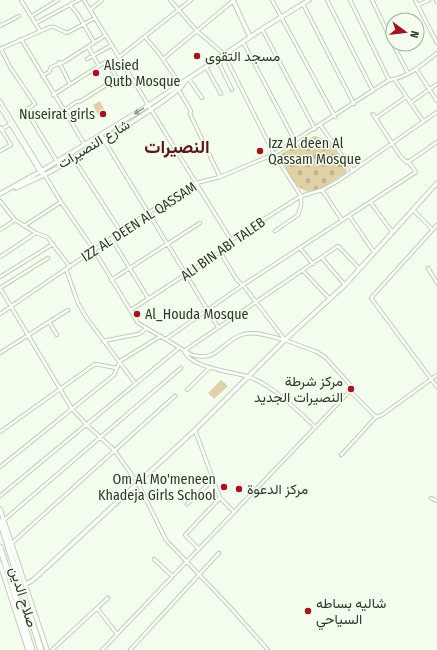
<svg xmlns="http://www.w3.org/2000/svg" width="437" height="650" viewBox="0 0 437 650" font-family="'Fira Sans Condensed',Vazirmatn,sans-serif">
	<defs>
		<pattern id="cemetery-stones" width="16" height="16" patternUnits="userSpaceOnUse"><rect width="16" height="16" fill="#e0d1a6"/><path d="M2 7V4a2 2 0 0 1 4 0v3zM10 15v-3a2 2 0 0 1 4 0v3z" fill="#c0b48f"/></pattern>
	</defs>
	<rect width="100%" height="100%" fill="#f4feee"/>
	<path fill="url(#cemetery-stones)" d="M314,136c18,3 24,18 33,32l-1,5 -24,15 -15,4 -11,-7 -17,-28 1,-3z"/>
	<path fill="#e0d1a6" d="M100,101l6,12 -7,4 -6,-12z
		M221,380l7,6 -14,13 -6,-6z"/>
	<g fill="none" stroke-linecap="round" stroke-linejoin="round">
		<g stroke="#beceb4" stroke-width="4.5">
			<path id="street" d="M21,0l19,31
				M84,0l147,240
				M170,0l27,31 27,23 50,100 27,42v10l-3,9 -23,16
				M272,0l63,117
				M327,0l46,91
				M350,0l39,80
				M372,0l21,44
				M415,0l22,43
				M436,0l1,2
				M303,4l51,100
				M70,5l7,8 17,29
				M418,5l11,-5
				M90,10l12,-10
				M32,16l26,-16
				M36,23l43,-23
				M0,26l19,-10
				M262,29l53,100
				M145,37l13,15 22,32
				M21,39l64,106
				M243,42l52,99
				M393,44l15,29
				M88,47l11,19
				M0,49l50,-22h4l13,6 28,-15
				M1,49l9,18 25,37 -9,6 33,55
				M119,57l72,-57
				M87,59l25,-14
				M163,59l70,-58
				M217,59l15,31
				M59,62l11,22
				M206,67l15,27
				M416,69l21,32
				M42,76l7,-4 2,-5 13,-5 42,-27
				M189,79l13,19
				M395,80l28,41
				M178,89l13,22 -1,3 30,63
				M53,95l54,-34 10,17 -36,23 -5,1 -13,9
				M0,101l61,101 33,48 44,73 54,32c26,7 28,-12 49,-20 12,-5 32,2 43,5
				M410,103l27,-19
				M0,107l40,65 4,3
				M373,114l28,43 6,6 30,-21
				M376,118l30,-21
				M321,126l32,45
				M0,127l11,18 -11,6
				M0,130l11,-6
				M101,135l117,192
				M70,153l51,79
				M322,190l20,30
				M0,201l15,19 21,13 11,4 23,30
				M371,203l22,30
				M413,210l20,20
				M350,217l24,35
				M437,225l-66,73 66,89
				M24,226l37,-24
				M0,230l15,-10
				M111,238l37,60
				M300,248l13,16
				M220,252l17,28 6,5 42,55 32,12 8,5 28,31 -3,3 26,26 6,-2 55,-40
				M0,257l36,-24
				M322,258l23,27
				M428,268l9,15
				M66,269l12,34 8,14 49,66
				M303,271l27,28
				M0,277l53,-33
				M111,280l89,-57
				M0,288l72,121 14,15 28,26 24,33 28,57 65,68 37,42
				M0,288l48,-30
				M131,310l89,-58 11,-12 70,-44 21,-6 16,-9 99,-69
				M0,314l148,-101 48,-30 24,-6 54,-23 115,-74c18,-2 34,-16 48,-27
				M49,322l8,13
				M166,339l77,-54 173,-113 -8,-11
				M103,341l36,-7 8,-6
				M184,351l154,-105 21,22
				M184,351c8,18 48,20 65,26 23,8 48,33 66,50
				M0,353l68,-43
				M187,390l23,-23
				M195,430l25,68 14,14
				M0,432l95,-68 22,4
				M341,455l35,-38
				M0,467l114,-92 6,-14 41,-25
				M0,496l179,-148
				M431,498l6,3
				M187,504l26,-24
				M4,520l177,-152
				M12,543l163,-147
				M198,548l-13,-13 35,-37
				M154,559l18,17
				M97,608l20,26
				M52,650l56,-52
				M102,650l248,-259
				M130,650l89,-97"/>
		</g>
		<g stroke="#beceb4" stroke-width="5.5">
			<path id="secondary" d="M233,0l17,37
				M16,188c9,-5 18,-8 28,-13 20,-10 133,-78 140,-92
				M0,194l43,-24 106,-65 113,-76 47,-29
				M0,509l47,141
				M0,564l28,86
				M25,584l7,-3 163,-151 90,-90 60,-55 92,-102"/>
		</g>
		<g stroke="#beceb4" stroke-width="7">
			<path id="highway" d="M0,521l41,129
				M0,547l32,103"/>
		</g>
		<use href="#street" stroke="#fff" stroke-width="2.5"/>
		<use href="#secondary" stroke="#fff" stroke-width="3.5"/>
		<use href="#highway" stroke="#fff" stroke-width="5"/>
	</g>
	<defs><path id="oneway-solid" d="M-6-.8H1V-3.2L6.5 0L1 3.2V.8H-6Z"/></defs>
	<use fill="#979a95" href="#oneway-solid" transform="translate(139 111) rotate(148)"/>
	<g fill="#a8121c" stroke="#f4feee" stroke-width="1.5">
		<circle cx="197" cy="56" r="4"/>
		<circle cx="96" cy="73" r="4"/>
		<circle cx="103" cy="114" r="4"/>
		<circle cx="260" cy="151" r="4"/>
		<circle cx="137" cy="314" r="4"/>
		<circle cx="351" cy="389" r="4"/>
		<circle cx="224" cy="487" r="4"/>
		<circle cx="239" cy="489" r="4"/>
		<circle cx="308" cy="611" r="4"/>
	</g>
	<g text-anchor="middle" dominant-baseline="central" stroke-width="3" stroke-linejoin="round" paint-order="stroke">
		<g font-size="14" fill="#2f362b" stroke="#f4feee" text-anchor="start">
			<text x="205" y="56">مسجد التقوى</text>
			<text x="104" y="65">Alsied<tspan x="104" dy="16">Qutb Mosque</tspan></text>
			<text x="95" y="114" text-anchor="end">Nuseirat girls</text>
			<text x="268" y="143">Izz Al deen Al<tspan x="268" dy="16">Qassam Mosque</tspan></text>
			<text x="145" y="314">Al_Houda Mosque</text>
			<text x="343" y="381" text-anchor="end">مركز شرطة<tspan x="343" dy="16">النصيرات الجديد</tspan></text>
			<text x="216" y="479" text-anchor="end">Om Al Mo'meneen<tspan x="216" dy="16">Khadeja Girls School</tspan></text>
			<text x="247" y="489">مركز الدعوة</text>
			<text x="316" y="603">شاليه بساطه<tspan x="316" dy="16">السياحي</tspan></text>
		</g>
		<g font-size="14" fill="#2f362b" stroke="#f4feee">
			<text transform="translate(94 144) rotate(-31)">شارع النصيرات</text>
			<text transform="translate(139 222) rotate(-33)">IZZ AL DEEN AL QASSAM</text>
			<text transform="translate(223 249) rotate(-35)">ALI BIN ABI TALEB</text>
			<text transform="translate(23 597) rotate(73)">صلاح الدين</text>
		</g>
		<g font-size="18" font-weight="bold" fill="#5b1716" stroke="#f4feee">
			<text x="177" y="147">النصيرات</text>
		</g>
	</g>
	<g transform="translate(405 32) rotate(105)"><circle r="19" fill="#f4feee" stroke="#a5aea0"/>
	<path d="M0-3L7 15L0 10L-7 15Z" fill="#a8121c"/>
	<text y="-6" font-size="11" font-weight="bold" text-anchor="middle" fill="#2f362b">N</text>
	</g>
</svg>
